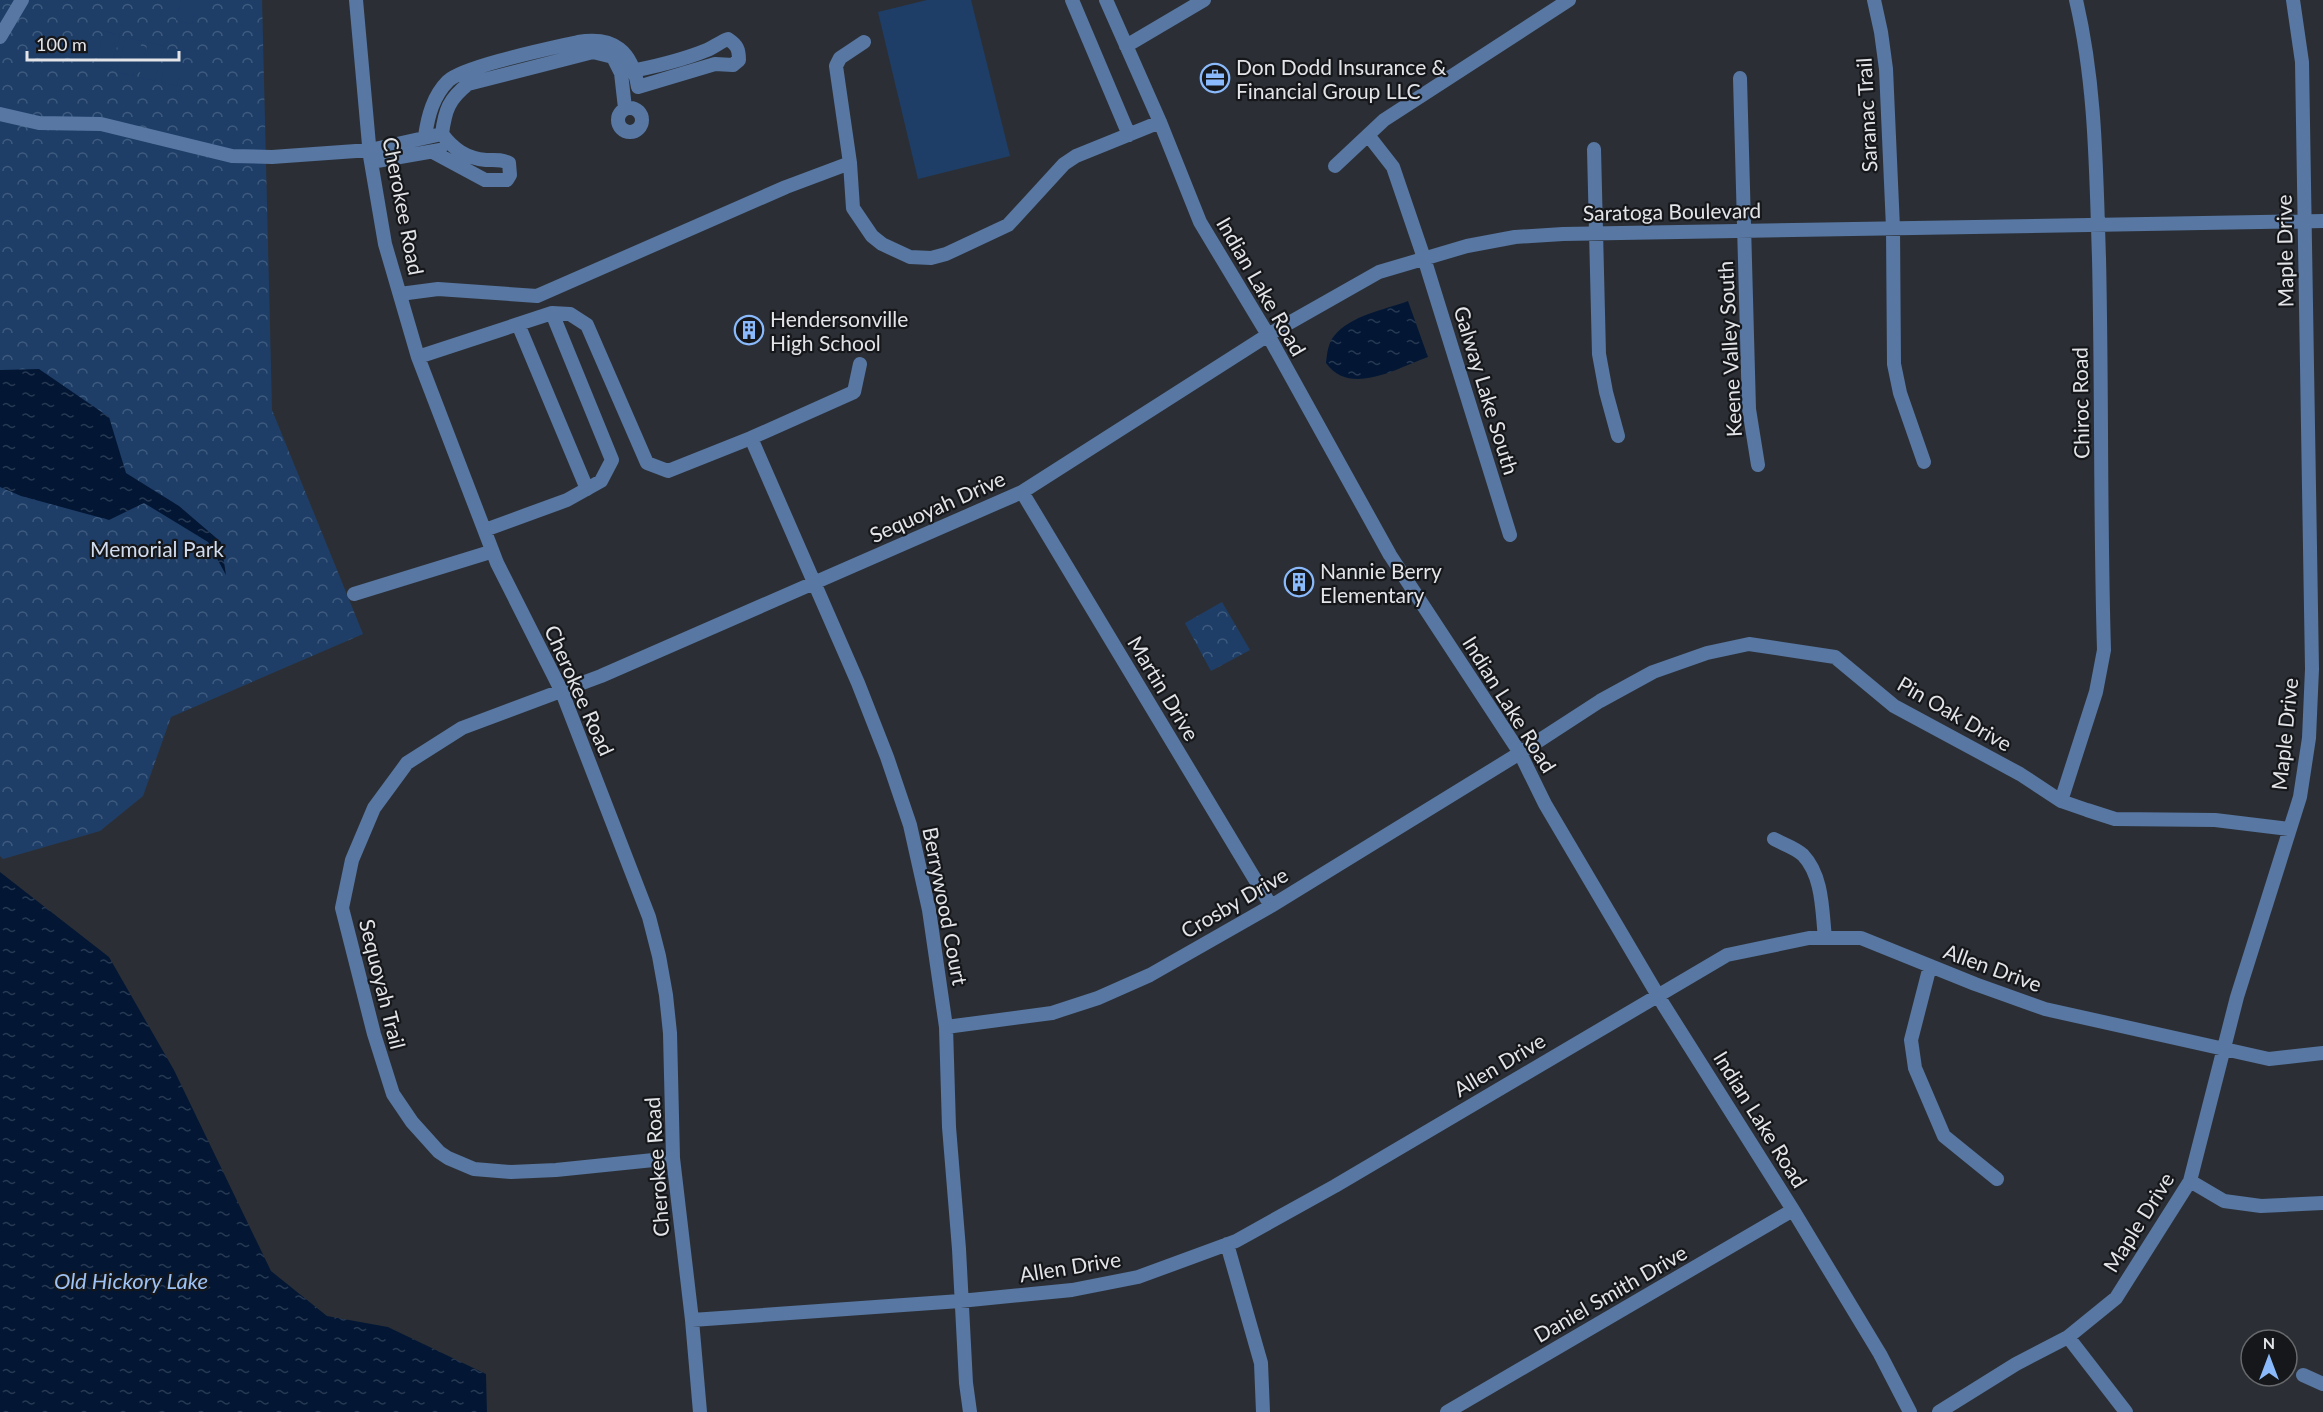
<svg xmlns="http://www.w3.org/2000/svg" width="2323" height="1412" viewBox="0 0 2323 1412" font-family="Lato,sans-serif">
	<defs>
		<pattern id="park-crowns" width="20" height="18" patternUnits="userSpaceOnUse" patternTransform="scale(1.5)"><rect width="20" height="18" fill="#1e3e68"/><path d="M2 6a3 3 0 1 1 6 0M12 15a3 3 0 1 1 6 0" fill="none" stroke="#3e5a7e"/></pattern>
		<pattern id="water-ripples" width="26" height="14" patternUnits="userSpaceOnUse" patternTransform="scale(1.5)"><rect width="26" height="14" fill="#031735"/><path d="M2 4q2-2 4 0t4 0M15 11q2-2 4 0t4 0" fill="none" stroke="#273952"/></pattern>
	</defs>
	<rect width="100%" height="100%" fill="#2b2f35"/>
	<path fill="url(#park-crowns)" d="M0,0h262l10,410 91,224 -192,83 -28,79 -43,35 -97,28 -3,-3z
		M1222,602l28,48 -39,21 -26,-48z"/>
	<path fill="#1e3e68" d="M181,0h17l-6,24 -16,-4z
		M927,0h44l39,156 -92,23 -40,-167z
		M104,31l16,4 -9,35 -16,-4z
		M126,37l16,4 -9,35 -16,-4z
		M148,42l16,4 -9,35 -16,-4z
		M169,47l16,4 -8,35 -16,-4z"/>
	<path fill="url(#water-ripples)" d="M1408,301l20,56c-31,11 -78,40 -102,6 1,-9 2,-20 8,-27 17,-21 50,-26 74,-35z
		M39,369l70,48 17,56 53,33 42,36 5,33 -18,-33 -64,-39 -35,17 -88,-24 -21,-9v-117z
		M0,872l109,85 65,113 97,201 56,45 61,11 98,47 1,38h-487z"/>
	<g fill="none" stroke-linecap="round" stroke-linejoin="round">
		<path stroke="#5877a2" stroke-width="14" d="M356,0l14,156 15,88 33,113 79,206 65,129 87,225 10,39 7,39 4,38 3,125 19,162 8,92
			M1072,0l57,135
			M1106,0l54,122 40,100 68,113 122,220 130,198 25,51 118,200 130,206 87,144 30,58
			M1874,0l7,32 5,37 7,159 1,136 6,29 24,69
			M0,37l22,-37
			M864,42l-24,16 -4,8 14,97 3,45 19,28 10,8 28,13 21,1 15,-4 62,-29 56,-61 12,-8 84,-34
			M1126,46l78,-46
			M1740,78l9,331 9,56
			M618 120a12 12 0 1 1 24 0a12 12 0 1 1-24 0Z
			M0,114l39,9 62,1 131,32 40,1 98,-7 72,-16
			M442,134c3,-24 7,-35 26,-50l125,-32 20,5 8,16 4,35
			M1368,135l25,32 31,91 86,277
			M425,136c3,-20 8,-40 23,-55 16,-15 104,-33 130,-39 36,-6 54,9 60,45l77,-23 18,1 6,-5c0,-11 -2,-15 -11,-21 -8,3 -14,8 -21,11 -27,11 -58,18 -86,23
			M1594,149l5,205 7,38 12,44
			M433,152l52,28h22l3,-5 -1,-12c-8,-4 -14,-3 -23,-3 -20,-2 -33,-11 -44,-26
			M371,162l69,-12
			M1335,166l49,-46 185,-120
			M400,294l38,-5 99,7 249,-109 64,-24
			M518,324l69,165
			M418,357l134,-44 18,1 17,11 60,138 21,8 83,-33 103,-46 6,-28
			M751,438l107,245 29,74 23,68 19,85 17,117 3,100 10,122 7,134 4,29
			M1022,492l249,414
			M485,530l82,-30 34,-19 11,-21 -60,-147
			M354,594l133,-41
			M2061,801l35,-109 8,-42c-4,-131 -2,-261 -5,-392 -3,-87 -3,-173 -23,-258
			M1774,839c9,5 22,9 29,16 20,21 19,56 22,83
			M1930,966l-19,74 4,28 29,68 53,43
			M946,1027l106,-14 46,-15 52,-23 121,-69 249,-153 80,-52 53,-29 54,-19 42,-9 86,13 59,49 126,68 41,27 26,9 28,9 100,1 74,9
			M673,1158l-117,12 -45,2 -37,-3 -26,-11 -9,-6 -27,-30 -19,-28 -19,-60 -32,-126 10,-48 22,-52 33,-45 55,-35 139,-52 421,-184 246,-157 111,-63 88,-26 48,-9 48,-3 760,-13
			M2190,1181l34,20 37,5 62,-3
			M1227,1244l34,119 2,49
			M692,1320l268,-19 112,-11 66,-13 98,-36 99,-55 392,-231 82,-17h52l114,46 70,25 224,50 54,-6
			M2068,1337l58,75
			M2303,1375l20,9
			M1447,1412l346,-202
			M1939,1412l77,-48 52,-27 48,-39 74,-117 47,-184 63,-200 9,-59 3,-69 -10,-607 -9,-62"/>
	</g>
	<defs>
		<g id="office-ring" transform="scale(1.5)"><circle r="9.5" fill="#15171a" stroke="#8abafc" stroke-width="1.5"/><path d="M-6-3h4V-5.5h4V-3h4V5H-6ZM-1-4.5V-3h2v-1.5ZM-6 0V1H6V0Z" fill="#8abafc"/></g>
		<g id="building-ring" transform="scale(1.5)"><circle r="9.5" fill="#15171a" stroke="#8abafc" stroke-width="1.5"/><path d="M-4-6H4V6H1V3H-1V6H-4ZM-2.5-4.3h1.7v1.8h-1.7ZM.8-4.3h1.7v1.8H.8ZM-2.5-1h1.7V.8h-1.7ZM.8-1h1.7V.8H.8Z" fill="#8abafc"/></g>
	</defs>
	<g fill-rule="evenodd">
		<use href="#office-ring" x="1215" y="78"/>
		<use href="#building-ring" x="749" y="330"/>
		<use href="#building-ring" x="1299" y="582"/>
	</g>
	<g text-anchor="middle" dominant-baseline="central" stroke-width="4.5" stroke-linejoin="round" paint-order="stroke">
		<g font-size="21" fill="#e2e4e8" stroke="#15171a" text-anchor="start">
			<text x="1236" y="66">Don Dodd Insurance &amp;<tspan x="1236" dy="24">Financial Group LLC</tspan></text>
			<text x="770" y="318">Hendersonville<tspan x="770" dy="24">High School</tspan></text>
			<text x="1320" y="570">Nannie Berry<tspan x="1320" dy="24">Elementary</tspan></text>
		</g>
		<g font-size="21" fill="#e2e4e8" stroke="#15171a">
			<text transform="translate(1866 115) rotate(-93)">Saranac Trail</text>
			<text transform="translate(404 206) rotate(79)">Cherokee Road</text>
			<text transform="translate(1672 211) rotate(-1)">Saratoga Boulevard</text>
			<text transform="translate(2284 251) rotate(-91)">Maple Drive</text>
			<text transform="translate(1262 286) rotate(60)">Indian Lake Road</text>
			<text transform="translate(1729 349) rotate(-93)">Keene Valley South</text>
			<text transform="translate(1487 390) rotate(73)">Galway Lake South</text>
			<text transform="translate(2080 403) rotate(-91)">Chiroc Road</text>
			<text transform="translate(937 506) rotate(-24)">Sequoyah Drive</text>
			<text transform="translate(1164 688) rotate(59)">Martin Drive</text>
			<text transform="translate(580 690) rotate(66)">Cherokee Road</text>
			<text transform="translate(1510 704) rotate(58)">Indian Lake Road</text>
			<text transform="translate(1955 713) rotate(30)">Pin Oak Drive</text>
			<text transform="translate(2284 734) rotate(-84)">Maple Drive</text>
			<text transform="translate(1234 902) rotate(-30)">Crosby Drive</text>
			<text transform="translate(946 906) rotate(79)">Berrywood Court</text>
			<text transform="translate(1993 967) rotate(20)">Allen Drive</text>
			<text transform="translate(383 984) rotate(76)">Sequoyah Trail</text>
			<text transform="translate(1499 1064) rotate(-31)">Allen Drive</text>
			<text transform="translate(1761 1119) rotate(58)">Indian Lake Road</text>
			<text transform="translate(656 1167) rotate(-94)">Cherokee Road</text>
			<text transform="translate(2138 1222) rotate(-58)">Maple Drive</text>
			<text transform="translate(1070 1266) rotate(-9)">Allen Drive</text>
			<text transform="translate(1610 1293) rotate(-30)">Daniel Smith Drive</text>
		</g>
		<g font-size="21" fill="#d0dcee" stroke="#15171a">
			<text x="157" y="548">Memorial Park</text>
		</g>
		<g font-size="22" font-style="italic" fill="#9cc1f4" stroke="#15171a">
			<text x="131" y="1280">Old Hickory Lake</text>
		</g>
	</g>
	<g transform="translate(2269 1358)"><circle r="28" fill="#15171a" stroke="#67696c" stroke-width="1.5"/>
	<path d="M0-4.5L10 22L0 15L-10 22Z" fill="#8abafc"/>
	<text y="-9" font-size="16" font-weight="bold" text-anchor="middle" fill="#e2e4e8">N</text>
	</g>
	<path d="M27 51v9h152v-9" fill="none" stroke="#e2e4e8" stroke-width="3"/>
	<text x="36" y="51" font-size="18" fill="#e2e4e8" stroke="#15171a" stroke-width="4.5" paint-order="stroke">100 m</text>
</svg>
